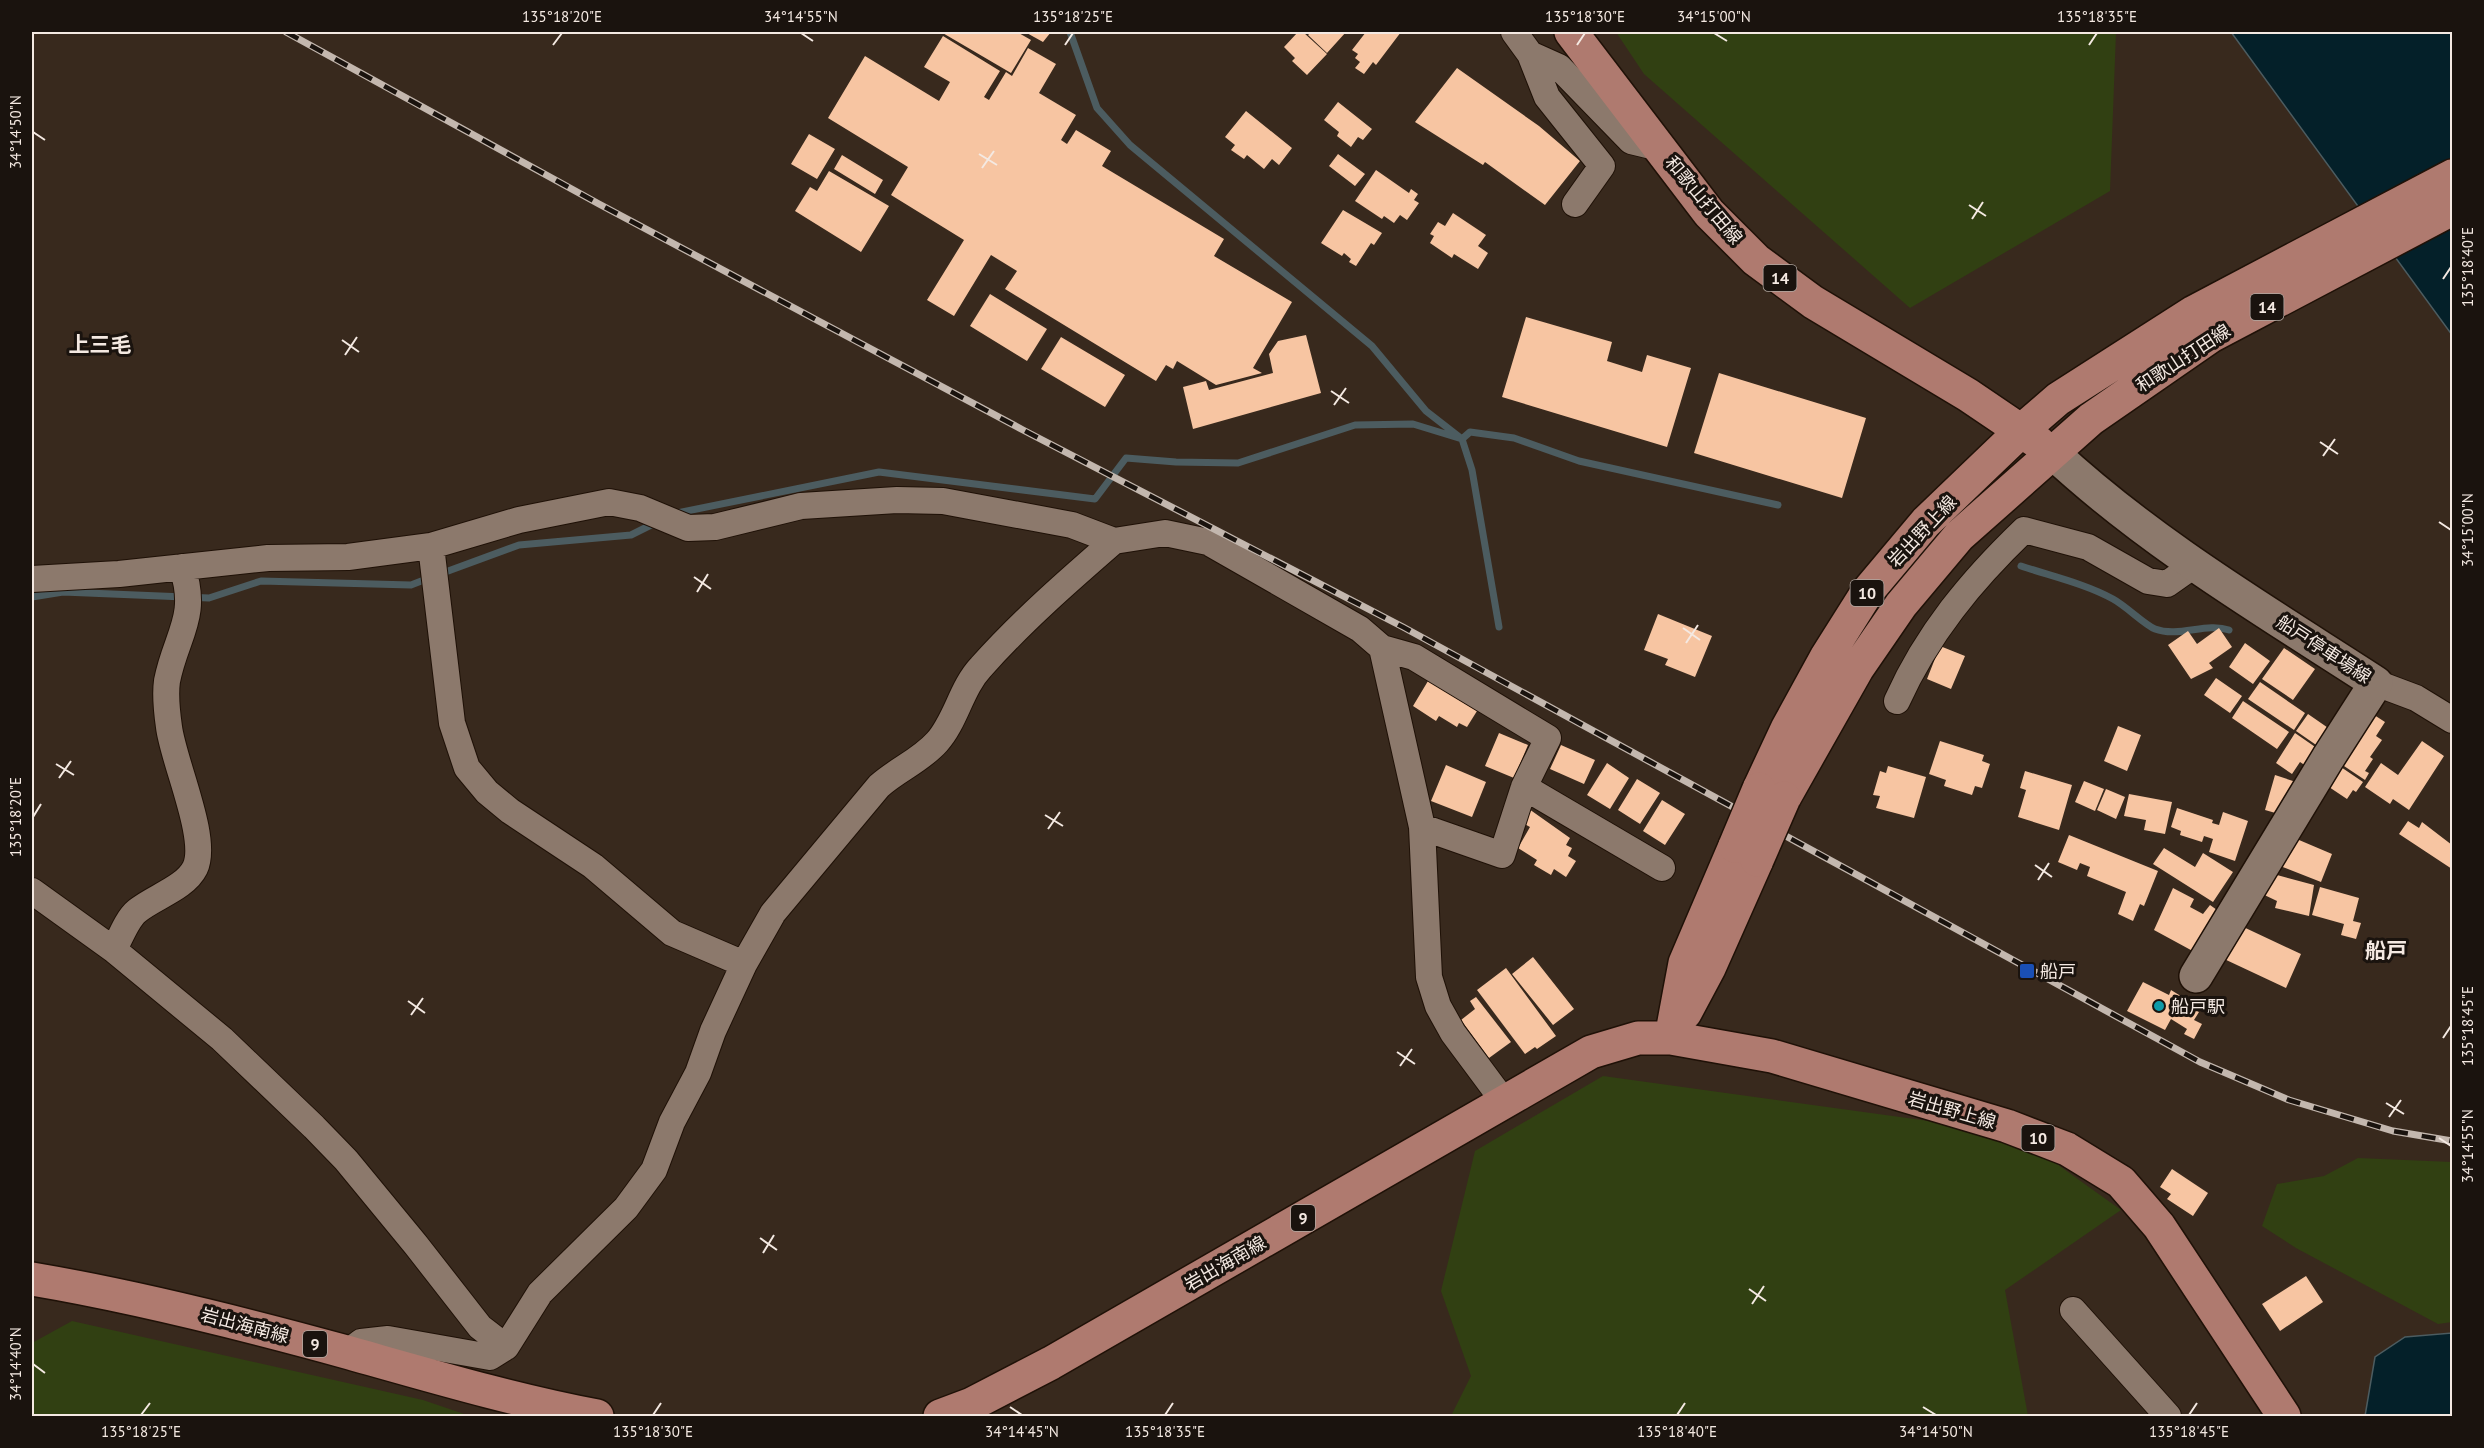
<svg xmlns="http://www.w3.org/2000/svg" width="2484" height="1448" viewBox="0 0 2484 1448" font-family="'PT Sans','Noto Sans JP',sans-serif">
	<rect width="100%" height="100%" fill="#38291d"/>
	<path fill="#314012" d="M1616,32h500l-6,159 -200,117 -266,-234z
		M1603,1076l355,49 82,27 81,58 -116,80 23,126h-577l20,-40 -30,-85 34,-140z
		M2358,1158l94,4v160l-14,2 -142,-76 -34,-22 15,-42 47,-8z
		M72,1321l351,79 47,16h-438v-73z"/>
	<path fill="#042029" stroke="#4c5c60" stroke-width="1.5" d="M2231,32h221v303z
		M2452,1333v83h-87l10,-59 30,-20z"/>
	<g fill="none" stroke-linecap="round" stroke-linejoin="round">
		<path stroke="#4c5c60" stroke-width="7" d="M1070,32l27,76 33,37 242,201 54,65 36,28 10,31 27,157
			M1462,439l8,-7 44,6 65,23 199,44
			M672,514l207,-42 216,27 31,-41 50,4 62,1 117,-38 58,-1 49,15
			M2021,566c30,10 65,18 92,33 13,7 32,26 42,30 24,9 51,-7 74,1
			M440,574l79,-29 112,-10 26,-13
			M32,597l31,-5 146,6 52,-17 150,4 18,-7"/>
	</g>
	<path fill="#f7c5a2" d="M941,32h76l14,8 -20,33z
		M1025,32h26l-8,10z
		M1298,32h5l24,22 -20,21 -15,-14 3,-3 -11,-11z
		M1311,32h35l-19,21 -19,-18z
		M1366,32h35l-25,33 -3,-3 -9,12 -9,-6 5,-6 -5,-4 3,-4 -6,-4z
		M943,36l57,35 -16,26 5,3 17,-28 6,4 16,-28 28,16 -17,29 37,22 -15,25 6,4 9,-14 35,21 -9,15 122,73 -10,17 78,46 -39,66 9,5 -46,12 -39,-24 -4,8 -7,-4 -10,16 -151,-92 12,-18 -26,-16 -37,61 -27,-16 37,-60 -73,-45 17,-28 -80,-49 37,-62 74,45 11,-19 -26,-15z
		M1457,68l82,58 41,35 -35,44 -60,-43 -2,3 -68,-43z
		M1338,102l34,27 -9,11 -5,-3 -7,10 -14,-11 2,-4 -15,-12z
		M1246,111l46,37 -13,17 -7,-6 -8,10 -17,-14 -3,4 -13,-9 4,-5 -10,-8z
		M809,134l26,15 -18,30 -26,-15z
		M1338,154l27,20 -10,12 -26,-20z
		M842,155l41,25 -8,14 -41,-25z
		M1376,170l33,23 2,-4 7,5 -4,6 5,3 -12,17 -7,-5 -6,8 -10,-7 -2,3 -27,-18z
		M829,171l60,35 -28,46 -66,-41 15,-24 7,4z
		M1343,210l39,23 -8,12 -3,-2 -15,23 -7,-4 2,-3 -7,-6 -2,3 -21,-13z
		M1453,213l33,22 -8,11 10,7 -10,16 -24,-15 -2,4 -22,-15 4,-7 -4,-2 8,-12 7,4z
		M990,294l57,35 -20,32 -57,-35z
		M1526,317l86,25 -5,19 35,11 5,-17 44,13 -24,79 -165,-50z
		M1306,335l15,58 -128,36 -10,-42 23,-6 3,9 64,-17 -4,-19 9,-13z
		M1061,337l64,38 -20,32 -64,-38z
		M1719,373l147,45 -24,80 -148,-45z
		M1658,614l54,22 -17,41 -30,-12 3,-6 -24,-9z
		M2219,628l13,19 -23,16 4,5 -22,11 -23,-34 20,-14 9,13z
		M2245,643l25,18 -17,23 -24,-17z
		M1940,646l25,10 -14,33 -24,-10z
		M2284,648l31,21 -22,31 -31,-21z
		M2216,678l26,18 -12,17 -26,-18z
		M1428,681l49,30 -10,16 -8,-4 -2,4 -18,-11 -3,5 -23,-15z
		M2260,682l45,31 -11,17 -46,-31z
		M2243,701l46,31 -12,17 -45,-31z
		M2368,711l17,11 -9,14 6,4 -12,17 3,2 -8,12 4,2 -4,7 -30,-20z
		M2308,714l26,18 -12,17 -26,-18z
		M2118,726l23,9 -14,36 -23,-10z
		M1499,733l29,12 -14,33 -29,-12z
		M2295,733l26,18 -15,15 -6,-4 -8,12 -16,-11z
		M1940,741l44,14 -2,6 8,3 -8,24 -7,-2 -3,9 -28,-9 2,-6 -17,-6z
		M2422,741l22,15 -35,54 -16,-11 -3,5 -25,-17 16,-24 17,12z
		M1561,745l34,15 -11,24 -34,-15z
		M1607,763l22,15 -19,31 -23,-14z
		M2335,763l28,19 -7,10 -3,-2 -6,9 -21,-14z
		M1446,765l40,17 -14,35 -41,-16z
		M1888,766l38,11 -12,41 -38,-10 4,-12 -7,-1 7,-24 6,2z
		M2025,771l47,14 -13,45 -41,-13 8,-27 -6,-2z
		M2275,775l24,8 -13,33 -21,-6z
		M1637,779l23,14 -20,31 -22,-14z
		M2084,781l20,8 -9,22 -20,-9z
		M2106,789l19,8 -9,22 -19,-9z
		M2129,794l43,8 -7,32 -21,-4 2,-10 -22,-4z
		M1662,800l23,14 -20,31 -22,-14z
		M2177,808l36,12 -1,3 7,2 4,-13 25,9 -13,40 -26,-9 4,-13 -9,-3 -2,6 -22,-7 1,-4 -10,-4z
		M1529,809l41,29 -4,7 6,3 -4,8 8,5 -10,16 -12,-8 -3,6 -17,-10 3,-5 -19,-12 12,-21 -9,-5z
		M2408,821l11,7 3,-6 30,23v24l-53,-35z
		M2069,835l89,36 -14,35 -4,-2 -7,17 -15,-7 8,-22 -39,-16 3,-9 -10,-4 -3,7 -19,-8z
		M2292,837l40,17 -11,28 -41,-16z
		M2164,848l31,19 8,-14 30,19 -20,30 -60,-38z
		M2266,872l48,13 -5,31 -34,-8 2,-7 -21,-10z
		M2320,887l39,11 -6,23 8,2 -5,16 -15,-4 3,-11 -32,-9z
		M2173,888l21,11 -4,8 13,7 7,-9 14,10 -24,40 -46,-25z
		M2237,924l64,30 -15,34 -64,-30z
		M1533,957l41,52 -21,16 -41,-51z
		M1506,968l50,68 -19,13 -2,-2 -10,7 -48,-64z
		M2143,982l26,13 2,-5 13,8 -2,4 17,10 -5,8 8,4 -8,15 -10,-5 3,-5 -16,-10 -6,11 -38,-19z
		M1476,997l35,45 -22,16 -28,-38 14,-11 -5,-8z
		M2172,1169l36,24 -15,23 -26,-17 4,-5 -11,-7z
		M2306,1276l17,26 -43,29 -18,-27z"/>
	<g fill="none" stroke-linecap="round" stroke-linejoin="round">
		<g stroke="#1f1107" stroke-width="28">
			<path id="street" d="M1514,32l16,22
				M1575,204l27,-38 -55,-69 -17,-43 29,13 72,74 29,7
				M431,546l21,177 15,45 20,24 23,19 83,55 79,67 72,31
				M32,579l87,-5 149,-16 80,-1 83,-11 88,-26 90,-18 31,6 48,20 27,-1 86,-21 96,-6 46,1 129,24 42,16 51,-8 43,9 152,87 22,19
				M2376,683l40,15 36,22
				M1897,701c30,-67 74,-120 127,-171l64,17 60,34 19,3 27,-19
				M1524,787l138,81
				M1422,827l80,28 22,-68 24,-49 -134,-81 -32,-9 40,179 7,150 9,29 15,27 52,70
				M32,891l82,59 108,89 92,88 32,33 70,85 64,82 26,20
				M114,950c6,-12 13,-31 23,-39 17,-14 48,-23 58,-43 14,-29 -22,-107 -26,-141 -2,-14 -4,-32 -2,-46 9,-46 32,-64 15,-114
				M2073,1310l95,106
				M348,1352l13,-10 27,-3 102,18 16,-10 34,-54 86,-85 28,-38 18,-48 26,-49 15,-42 31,-67 29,-51 106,-127c19,-17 41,-25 58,-44 19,-21 24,-54 44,-75 41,-46 87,-86 133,-126"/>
		</g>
		<g stroke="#1f1107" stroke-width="36">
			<path id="secondary" d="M2053,453c97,90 212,158 323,230l-48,75 -132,218"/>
		</g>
		<g stroke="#1f1107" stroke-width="36">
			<path id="primary" d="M1571,32l138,181 47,47 57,42 155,93 71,48
				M1759,789l28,-60 40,-73 41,-65 58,-69 95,-91 37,-32 136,-87 258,-136
				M1784,798l73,-129 44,-64 58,-69 132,-117 120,-83 241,-127
				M1685,1013l24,-45 48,-108
				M1671,1038l14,-75 50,-117
				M32,1279c107,18 213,45 318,74 82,23 163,47 247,63
				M940,1416l32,-12 79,-41 540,-311 47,-14h33l101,18 235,70 60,23 54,33 38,44 125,190"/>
		</g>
		<use href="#street" stroke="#8c796c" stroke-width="26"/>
		<use href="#secondary" stroke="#8c796c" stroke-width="33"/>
		<use href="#primary" stroke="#af7a6f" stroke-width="33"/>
		<g stroke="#c3b7ae" stroke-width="7">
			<path id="rail" d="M286,32l313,172 424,226 380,197 797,435 89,38 104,31 59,10"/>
		</g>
		<use href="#rail" stroke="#1a130e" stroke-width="4.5" stroke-dasharray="14" stroke-linecap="butt"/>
		<g stroke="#1f1107" stroke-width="36" stroke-linecap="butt">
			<path id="primary-bridge" d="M1735,846l24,-57
				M1757,860l27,-62"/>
		</g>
		<use href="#primary-bridge" stroke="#af7a6f" stroke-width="33"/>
	</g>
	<path fill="none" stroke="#f4e9e2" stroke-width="2" d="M801,33l12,8M1714,33l13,8M553,45l9,-12M1065,45l8,-12M1577,45l8,-12M2089,45l8,-12M33,132l12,8M979,154l18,11M982,168l12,-17M1969,205l17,11M1972,219l11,-17M2443,279l8,-12M342,340l17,12M345,355l12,-18M1331,391l18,12M1334,405l12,-17M2320,442l18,12M2323,456l12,-17M2439,522l12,8M694,577l17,12M697,592l11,-18M1683,628l17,12M1686,643l12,-18M56,764l18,11M59,778l12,-17M1045,815l18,11M33,817l8,-13M1048,829l12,-17M2035,865l17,12M2038,880l11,-17M408,1001l17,12M411,1015l12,-17M2443,1038l8,-12M1397,1052l18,12M1400,1066l12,-17M2386,1103l18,11M2389,1117l12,-17M2439,1138l12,8M760,1238l17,12M763,1253l11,-18M1749,1289l17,12M1752,1304l12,-18M33,1364l12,9M1010,1407l12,8M1923,1407l13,8M141,1415l9,-12M653,1415l8,-12M1165,1415l8,-12M1677,1415l8,-12M2189,1415l8,-12"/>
	<rect fill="#1a4fb4" stroke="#1a130e" stroke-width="2" x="2019" y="963" width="16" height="16" rx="3"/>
	<circle fill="#0f9aa8" stroke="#1a130e" stroke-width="2" cx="2159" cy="1006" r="6"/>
	<g text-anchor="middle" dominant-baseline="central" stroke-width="6" stroke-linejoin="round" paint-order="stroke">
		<g fill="#1a130e" stroke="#b3a9a2" stroke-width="1.5">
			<rect x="1763.5" y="265" width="33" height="26" rx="4.5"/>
			<rect x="2250.5" y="294" width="33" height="26" rx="4.5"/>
			<rect x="1850.5" y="580" width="33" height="26" rx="4.5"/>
			<rect x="2021.5" y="1125" width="33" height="26" rx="4.5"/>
			<rect x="1291" y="1205" width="24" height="26" rx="4.5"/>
			<rect x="303" y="1331" width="24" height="26" rx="4.5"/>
		</g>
		<g font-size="16" font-weight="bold" fill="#f4e9e2">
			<text x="1780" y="278">14</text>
			<text x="2267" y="307">14</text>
			<text x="1867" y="593">10</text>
			<text x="2038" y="1138">10</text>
			<text x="1303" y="1218">9</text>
			<text x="315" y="1344">9</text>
		</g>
		<g font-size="18" fill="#f4e9e2" stroke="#1a130e">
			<text transform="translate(1704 200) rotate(50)">和歌山打田線</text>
			<text transform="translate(2183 358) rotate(-33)">和歌山打田線</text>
			<text transform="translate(1922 531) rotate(-47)">岩出野上線</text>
			<text transform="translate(2324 649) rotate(33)">船戸停車場線</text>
			<text transform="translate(1952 1110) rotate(16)">岩出野上線</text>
			<text transform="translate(1225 1263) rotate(-30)">岩出海南線</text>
			<text transform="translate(245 1325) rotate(15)">岩出海南線</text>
		</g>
		<g font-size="18" fill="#f4e9e2" stroke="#1a130e" text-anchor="start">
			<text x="2040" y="971">船戸</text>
			<text x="2171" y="1006">船戸駅</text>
		</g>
		<g font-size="21" font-weight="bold" fill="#f4e9e2" stroke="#1a130e">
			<text x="100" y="344">上三毛</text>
			<text x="2386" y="950">船戸</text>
		</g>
	</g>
	<rect width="2484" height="1448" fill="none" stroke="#1a130e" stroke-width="66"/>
	<rect x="33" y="33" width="2418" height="1382" fill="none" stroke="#f4e9e2" stroke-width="2"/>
	<g font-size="15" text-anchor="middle" fill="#f4e9e2">
		<text x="562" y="22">135°18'20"E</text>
		<text x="801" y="22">34°14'55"N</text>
		<text x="1073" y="22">135°18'25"E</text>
		<text x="1585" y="22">135°18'30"E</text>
		<text x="1714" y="22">34°15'00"N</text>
		<text x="2097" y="22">135°18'35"E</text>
		<text transform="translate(16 132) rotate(-90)" y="5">34°14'50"N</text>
		<text transform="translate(2468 267) rotate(-90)" y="5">135°18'40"E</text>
		<text transform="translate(2468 530) rotate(-90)" y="5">34°15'00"N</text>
		<text transform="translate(16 817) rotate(-90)" y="5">135°18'20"E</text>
		<text transform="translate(2468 1026) rotate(-90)" y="5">135°18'45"E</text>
		<text transform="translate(2468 1146) rotate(-90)" y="5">34°14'55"N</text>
		<text transform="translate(16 1364) rotate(-90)" y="5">34°14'40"N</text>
		<text x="141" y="1437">135°18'25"E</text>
		<text x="653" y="1437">135°18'30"E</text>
		<text x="1022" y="1437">34°14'45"N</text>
		<text x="1165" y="1437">135°18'35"E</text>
		<text x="1677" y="1437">135°18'40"E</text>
		<text x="1936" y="1437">34°14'50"N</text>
		<text x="2189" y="1437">135°18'45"E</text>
	</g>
</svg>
